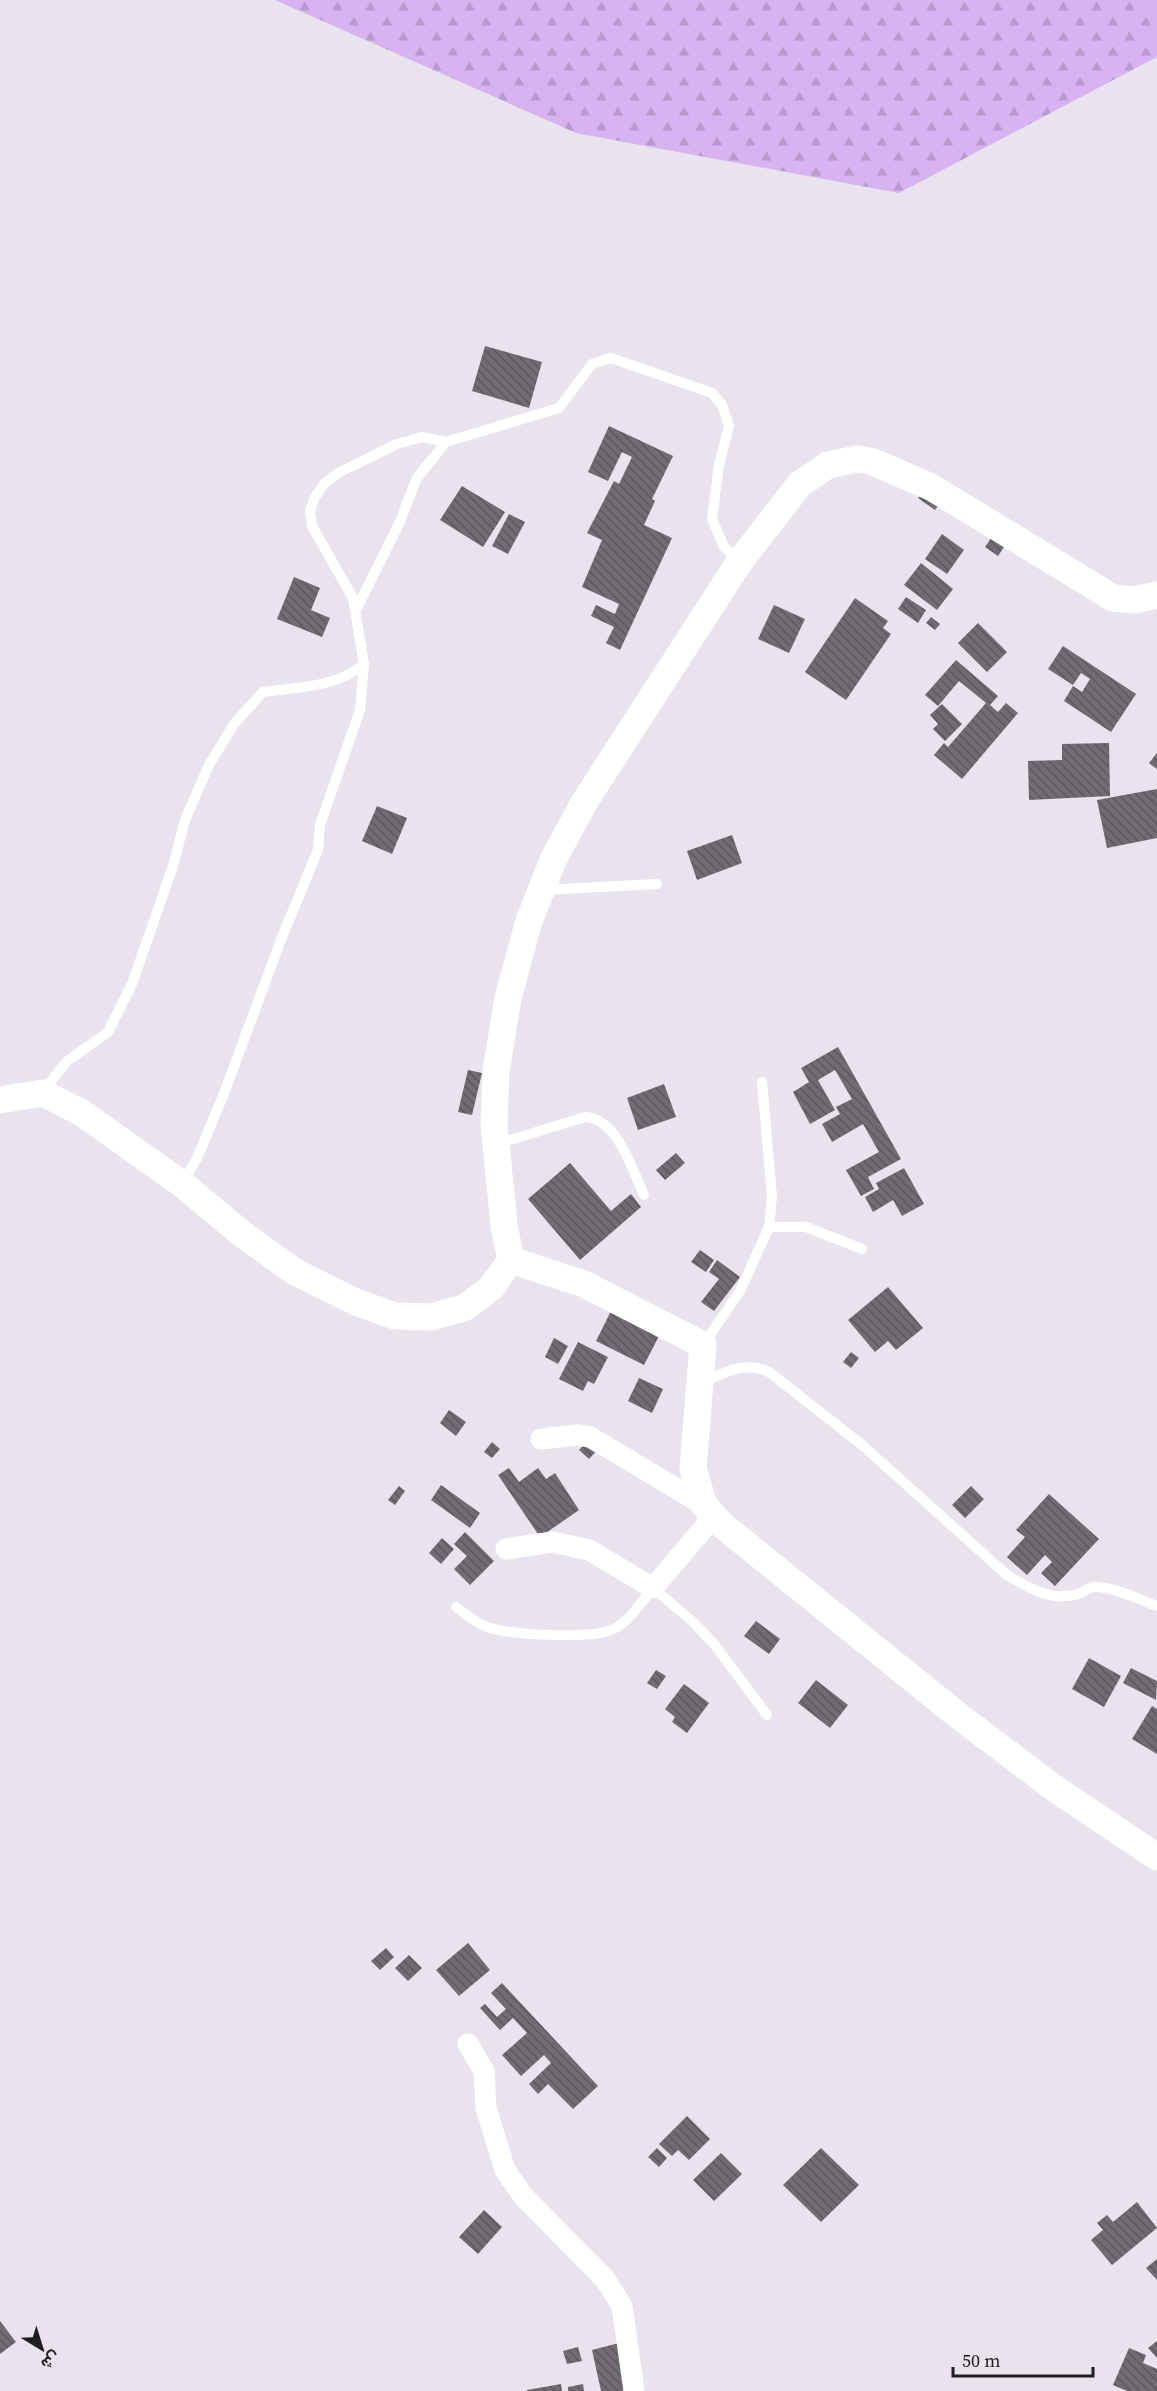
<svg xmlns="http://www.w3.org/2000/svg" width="1157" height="2391" viewBox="0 0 1157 2391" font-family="'Source Serif 4',Vazirmatn,serif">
	<defs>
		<pattern id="forest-firs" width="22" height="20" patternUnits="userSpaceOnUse" patternTransform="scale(1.5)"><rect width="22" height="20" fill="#d7b3f2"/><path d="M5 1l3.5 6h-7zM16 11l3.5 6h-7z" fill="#b89acf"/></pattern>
		<pattern id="building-back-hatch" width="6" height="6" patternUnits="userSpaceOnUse" patternTransform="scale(1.5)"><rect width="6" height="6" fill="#716c73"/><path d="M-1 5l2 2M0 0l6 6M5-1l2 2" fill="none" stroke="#5c585e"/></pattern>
	</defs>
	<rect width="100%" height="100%" fill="#e8e3ec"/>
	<path fill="url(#forest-firs)" d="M275,0h882v57l-258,136 -323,-60z"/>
	<path fill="url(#building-back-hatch)" d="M485,346l57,16 -13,46 -57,-17z
		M609,426l64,30 -21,43 3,2 -11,24 28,13 -52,112 -14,-7 8,-16 -23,-11 5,-11 19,9 4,-10 -37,-17 20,-47 -15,-7 27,-52 5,3 13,-27 -10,-5 -14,29 -20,-9z
		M462,486l43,26 -22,35 -43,-27z
		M925,487l18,12 -8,11 -17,-12z
		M509,514l16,8 -17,32 -16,-8z
		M997,529l13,9 -12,18 -13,-9z
		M942,534l22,16 -17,24 -22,-15z
		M921,563l32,26 -16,21 -33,-25z
		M294,577l26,11 -9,22 19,8 -8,19 -45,-18z
		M906,597l20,13 -8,13 -20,-14z
		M855,598l33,23 -5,7 8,6 -45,66 -41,-28z
		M774,605l31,14 -16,34 -31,-14z
		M931,617l9,7 -5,6 -9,-7z
		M978,623l29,29 -20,20 -29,-29z
		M1063,646l73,48 -25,38 -47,-31 9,-15 9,6 8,-13 -9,-6 -8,12 -25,-16z
		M956,660l42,36 -8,9 8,7 8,-9 12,10 -56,66 -28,-24 10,-12 4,4 38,-44 -27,-22 -21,25 -13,-11z
		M942,704l20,20 -17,17 -12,-12 5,-5 -8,-9z
		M1109,743l1,53 -81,4 -1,-39 34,-1v-16z
		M1157,753v16l-8,-6z
		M1157,789v49l-50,10 -10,-48z
		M377,806l30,12 -15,36 -30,-13z
		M732,835l10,28 -45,17 -10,-29z
		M838,1047l63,112 -33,18 6,12 -13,7 -15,-26 33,-18 -16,-28 -31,18 -10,-18 18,-10 -4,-7 16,-8 -17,-29 -17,10 17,30 -25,14 -17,-32 16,-10 -8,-14z
		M468,1070l14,3 -10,42 -14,-3z
		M664,1084l12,33 -38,13 -11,-32z
		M676,1153l9,10 -20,17 -9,-10z
		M570,1163l41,48 20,-17 10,13 -61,53 -52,-61z
		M904,1168l20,36 -22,12 -9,-16 -20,12 -8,-15 14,-8 -3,-6z
		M700,1250l14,10 -8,12 -15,-10z
		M717,1260l23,17 -26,34 -13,-9 18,-23 -10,-7z
		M888,1287l35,41 -27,22 -8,-9 -13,11 -27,-32z
		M611,1311l48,25 -15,29 -48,-24z
		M554,1338l14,8 -10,18 -13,-7z
		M578,1342l30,15 -14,27 -6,-3 -5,10 -24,-12z
		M851,1352l8,6 -8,10 -8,-6z
		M639,1378l24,11 -11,24 -24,-12z
		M449,1410l17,12 -10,14 -16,-13z
		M591,1437l10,9 -12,13 -10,-9z
		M492,1442l8,7 -8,9 -8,-6z
		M509,1468l10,14 19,-14 8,11 9,-6 24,37 -39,27 -42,-62z
		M441,1485l39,28 -10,15 -39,-28z
		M399,1486l6,5 -10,14 -7,-5z
		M971,1486l13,13 -19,19 -13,-13z
		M1049,1494l50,45 -44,47 -14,-13 11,-11 -7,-7 -18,20 -20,-18 18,-20 -9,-7z
		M465,1532l29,29 -24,24 -16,-16 13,-13 -13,-12z
		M442,1538l12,11 -13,15 -12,-11z
		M756,1621l24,18 -11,15 -25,-18z
		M1089,1658l32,18 -17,31 -32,-18z
		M1131,1668l26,13 -1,19 -33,-17z
		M656,1670l10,6 -9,13 -10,-6z
		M816,1680l32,25 -18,23 -32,-25z
		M684,1684l25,19 -22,30 -15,-11 3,-5 -10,-8z
		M1152,1706l5,3v45l-25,-15z
		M468,1943l22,27 -31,26 -23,-26z
		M386,1948l8,9 -14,13 -9,-9z
		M409,1955l13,13 -14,13 -13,-13z
		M502,1983l96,103 -25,23 -25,-25 -10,10 -9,-10 22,-21 -7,-8 -23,21 -19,-21 25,-22 -14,-15 -13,12 -20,-22 5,-4 12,13 9,-8 -15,-16z
		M687,2116l23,23 -21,21 -11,-10 -6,6 -13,-12z
		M657,2148l10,10 -8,9 -11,-10z
		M821,2148l38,37 -38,37 -38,-37z
		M721,2153l21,21 -28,27 -21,-21z
		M1137,2202l20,26 -45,37 -21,-25 12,-10 -6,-7 10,-8 6,7z
		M484,2210l18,17 -24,27 -19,-17z
		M1157,2259v21l-11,-12z
		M0,2321l16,21 -16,12z
		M1157,2341v17l-9,-10z
		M623,2342l11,49h-33l-9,-41z
		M578,2347l4,14 -15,3 -4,-13z
		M1129,2348l17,7 -3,8 14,6v22h-30l-14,-6z
		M561,2384l1,7h-35v-1z
		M583,2384l1,7h-16v-4z"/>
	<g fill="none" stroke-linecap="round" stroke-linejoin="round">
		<path stroke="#fff" stroke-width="10" d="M356,610l43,-86 18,-46 29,-36
			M544,890l113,-6
			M43,1092l23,-30 42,-30 24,-48 41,-118 12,-46 24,-55 25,-41 29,-32c34,-5 73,-4 101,-28l-11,-66 -41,-72 -2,-15 5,-14 9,-13 14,-11 59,-29 25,-7 24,5 113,-34 33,-44 19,-6 101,35 10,12 7,21 -10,39 -7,54 12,28 16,14
			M497,1144l88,-27c32,1 47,52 59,78
			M182,1184l15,-26 26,-62 59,-159 36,-87 2,-25 40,-115 4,-46
			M769,1227h37l56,22
			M703,1345l37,-54 29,-64 3,-31 -10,-114
			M701,1383c23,-10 44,-23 68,-11l92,72 147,132c21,12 44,26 70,18 5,-1 10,-7 16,-7 21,0 44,12 63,19
			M456,1607c10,7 20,16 31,20 22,8 103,12 124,3 18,-7 30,-28 42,-42l39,33 22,23 53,71"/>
		<path stroke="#fff" stroke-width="21" d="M541,1439l36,-4 13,2 114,68
			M506,1549l46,-7 37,8 64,38 61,-72
			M468,2044l16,27 2,37 19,62 18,26 82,83 17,27 12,85"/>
		<path stroke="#fff" stroke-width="27" d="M0,1100l43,-7 39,20 100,71 59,49 54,39 63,31 37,13 36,1 33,-9 27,-20 20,-28 -7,-35 -10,-101 2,-53 12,-73 21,-77 25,-63 31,-57 155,-240 60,-77 28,-19 29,-6 14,2 60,26 182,111 20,2 24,-5
			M511,1260l73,24 119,61 -10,124 11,36 18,20 238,192 97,73 100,67"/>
	</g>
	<g transform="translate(42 2349) rotate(142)" stroke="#e8e3ec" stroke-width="4.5" paint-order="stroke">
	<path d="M0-4.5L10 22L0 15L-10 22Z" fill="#1e1d20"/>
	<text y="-9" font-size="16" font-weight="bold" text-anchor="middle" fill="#1e1d20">ش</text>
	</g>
	<path d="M953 2367v9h140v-9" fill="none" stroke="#1e1d20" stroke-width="3"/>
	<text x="962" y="2367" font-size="18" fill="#1e1d20" stroke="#e8e3ec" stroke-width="4.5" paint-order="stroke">50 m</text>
</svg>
